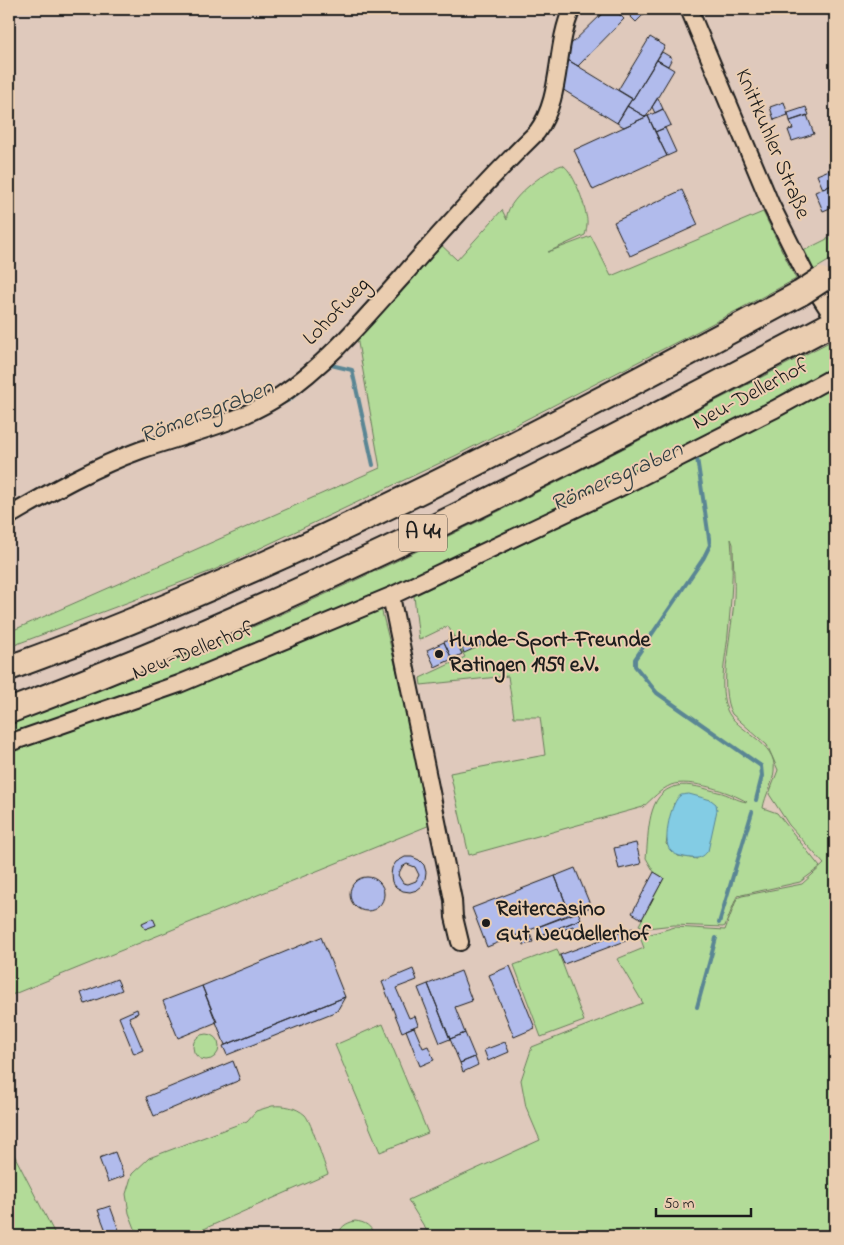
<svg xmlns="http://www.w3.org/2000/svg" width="844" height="1245" viewBox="0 0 844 1245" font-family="'Indie Flower',sans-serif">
	<rect width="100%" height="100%" fill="#dfc9bc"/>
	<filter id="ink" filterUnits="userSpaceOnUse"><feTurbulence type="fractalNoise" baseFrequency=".02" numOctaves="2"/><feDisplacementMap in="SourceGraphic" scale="10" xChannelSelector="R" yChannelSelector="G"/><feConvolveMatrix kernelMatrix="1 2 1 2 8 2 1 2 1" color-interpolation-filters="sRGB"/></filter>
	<g filter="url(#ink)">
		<path fill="#b2db98" stroke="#677c5a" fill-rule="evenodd" d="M562,165c10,3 23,39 24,50 2,6 1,13 -1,20l-37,17 43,-16 20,40 152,-64 33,67 -96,51 -243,125 -243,115 -205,77v-15l371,-164 -23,-131 80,-96 20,19 45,-50 5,10c-4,-18 39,-50 55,-55z
			M835,235v22l-23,14 -11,-19z
			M835,339v31l-64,34 -381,188 -211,85 -170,62v-14c85,-33 171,-66 255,-103 194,-86 382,-185 571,-283z
			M835,386v850h-405l-22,-36 132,-60 -14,-33 -5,-27 11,-33 111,-44 -26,-44 27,-11 -4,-11 35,-10 50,3 12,-32 5,-2 60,-12 22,-20 -35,-39 -20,-31 9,-24 -11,-25 -35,-31c-15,-25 1,-86 2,-115 1,-18 -1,-37 -1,-55l-2,-5c3,30 0,63 -3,95 -2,23 -10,53 -1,76 8,21 51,32 47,61 -1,13 -9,24 -11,37l14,5 43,54 -20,15 -63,14 -12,30 -2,1 -49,-2 -27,3 -8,-3 25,-47 -10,-6 -8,-14c3,-24 0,-66 31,-72 12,-3 29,3 41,6 11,2 19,9 29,10 -16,-10 -58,-24 -76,-17 -10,4 -19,14 -28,22l-174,48 -19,-82 95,-18 -5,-38h-26l-6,-41 -87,9 -1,-7 45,-21 -17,-31 -29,14 -5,-44 152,-73zM674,803l23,56 -19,-3 -12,-12z
			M381,608l54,215 -426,173v-247z
			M557,949l27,72 -43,16 -27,-72z
			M383,1024l45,109 -48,19 -45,-107z
			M193 1047a13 13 0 1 1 26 0a13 13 0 1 1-26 0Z
			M272,1106c12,-1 24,1 33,9 6,6 19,49 23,59l-140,62h-50l-9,-23 -3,-19 6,-20 17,-16 98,-37 9,-10z
			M9,1145l47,91h-47z
			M355,1221c10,1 17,5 19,15h-36c2,-9 8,-13 17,-15z"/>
		<path fill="#83cce4" stroke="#5a8694" d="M689,794l22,6 5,4 1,6 -9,41c-5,6 -9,8 -17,7 -7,-1 -16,-2 -21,-8 -8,-8 1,-50 11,-55 0,0 7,-1 8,-1z"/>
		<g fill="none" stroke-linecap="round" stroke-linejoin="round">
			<path stroke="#5a8694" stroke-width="4" d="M328,367l3,-2 21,5 21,95
				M277,406l12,-6 11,-9
				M688,462l9,-4 13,87 -7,14 -68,100v7l22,27 104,73 1,10 -6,24
				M719,923l33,-111
				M697,1007l19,-69"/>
		</g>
		<path fill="#b1bbec" stroke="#1c1c1c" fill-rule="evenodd" d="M607,9h7l10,10 -46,47 -15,-9 2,-7z
			M614,9h29l3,3 -10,10 -11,-11 -4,5z
			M650,37l15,9 -32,53 -15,-9z
			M662,52l10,6 -4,8 -11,-6z
			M563,57l69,42 -15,24 -60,-37z
			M657,60l17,10 -28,47 -19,-11 5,-7h1z
			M658,98l5,11 -8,4 -3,-6z
			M784,102l4,13 -14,5 -4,-13z
			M627,106l19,11 -22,10 -7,-4z
			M806,107l3,8 -19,6 -2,-8z
			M663,109l8,16 -16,7 -7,-16z
			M807,115l7,19 -22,7 -4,-11 5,-1 -3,-8z
			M648,116l19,40 -74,34 -19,-40z
			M665,128l11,24 -9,4 -12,-24z
			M829,170l5,14 -11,5 -6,-14z
			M832,185l3,9v12l-12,5 -8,-19z
			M682,190l16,35 -68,31 -16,-34z
			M454,637l8,17 -10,5 -8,-17z
			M479,640l3,5 -18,8 -2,-6z
			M444,642l8,17 -17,8 -8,-17z
			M636,843l5,21 -22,5 -5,-21z
			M405,857h7l7,3 5,5 2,7 -1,7 -3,7 -5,4 -7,2 -7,-1 -7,-4 -4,-5 -1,-7 1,-7 4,-6zM407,864l8,3 4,8 -3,6 -8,3 -5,-1 -5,-8 4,-8z
			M575,868l16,39 -21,7 -15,-38z
			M654,872l10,6 -22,41 -10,-6z
			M555,876l15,38 -83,33 -15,-39z
			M350 894a17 17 0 1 1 34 0a17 17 0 1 1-34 0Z
			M578,912l3,7 -40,16 -3,-8z
			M153,918l3,7 -11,4 -3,-6z
			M581,919l3,10 -9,3 -2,-6 -30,12 -2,-3z
			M633,928l3,9 -72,27 -4,-9z
			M529,931l4,11 -9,3 -4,-11z
			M321,937l24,60 -120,48 -23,-59z
			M510,966l25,62 -21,9 -25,-62z
			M413,969l4,11 -21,8 13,30 6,-2 3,9 -16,7 -20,-50z
			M461,971l11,30 -17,6 10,26 -15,6 -22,-55z
			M117,979l5,11 -37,14 -4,-11z
			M428,984l22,55 -10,4 -22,-55z
			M202,986l15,36 -39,16 -15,-37z
			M345,997l-8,14 -110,44 -4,-9z
			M137,1009l1,4 -9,4 14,33 -9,4 -15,-37z
			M414,1027l9,21 5,-2 6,14 -14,6 -14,-36z
			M465,1033l10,24 -15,6 -10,-24z
			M505,1042l4,10 -21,9 -4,-11z
			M475,1057l3,8 -15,7 -3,-9z
			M233,1061l7,19 -86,36 -8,-19z
			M115,1152l9,24 -16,6 -9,-24z
			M110,1206l11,30h-13l-10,-26z"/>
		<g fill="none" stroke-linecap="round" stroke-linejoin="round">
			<g stroke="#1c1c1c" stroke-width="20">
				<path id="minor" d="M689,9l82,196 34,68 30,47
					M9,516c43,-25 85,-49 132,-66 46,-16 99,-27 140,-55 48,-33 84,-77 122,-119 43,-50 87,-98 134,-144 26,-35 17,-84 35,-123
					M391,596l62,304 1,17 6,25
					M9,743l170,-59 212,-88 226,-107 158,-80 60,-33"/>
			</g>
			<g stroke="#1c1c1c" stroke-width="28">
				<path id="highway" d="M9,668c275,-99 535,-237 792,-375
					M9,711c285,-107 557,-246 826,-389"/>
			</g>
			<use href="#minor" stroke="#eacdb0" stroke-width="16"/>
			<use href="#highway" stroke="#eacdb0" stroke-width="24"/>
			<g stroke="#1c1c1c" stroke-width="28" stroke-linecap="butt">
				<path id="highway-bridge" d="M801,293l20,-13"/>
			</g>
			<use href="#highway-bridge" stroke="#eacdb0" stroke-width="24"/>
		</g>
	</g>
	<g fill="#1c1c1c" stroke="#eacdb0" stroke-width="2">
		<circle cx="439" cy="654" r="5"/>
		<circle cx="486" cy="923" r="5"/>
	</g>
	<g text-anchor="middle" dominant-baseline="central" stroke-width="4" stroke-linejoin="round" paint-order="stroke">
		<rect fill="#eacdb0" stroke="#5a5148" stroke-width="1" x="399" y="514.5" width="48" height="37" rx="4"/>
		<g font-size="21" font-weight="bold" fill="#1c1c1c">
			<text x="423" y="533">A 44</text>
		</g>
		<g font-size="22" fill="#1c1c1c" stroke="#eacdb0">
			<text transform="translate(772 144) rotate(67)">Knittkuhler Straße</text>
			<text transform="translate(337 312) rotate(-46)">Lohofweg</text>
			<text transform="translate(751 395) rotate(-28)">Neu-Dellerhof</text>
			<text transform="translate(193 652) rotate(-21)">Neu-Dellerhof</text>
		</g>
		<g font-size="22" font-weight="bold" fill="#1c1c1c" stroke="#eacdb0" text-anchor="start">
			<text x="449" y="641">Hunde-Sport-Freunde<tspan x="449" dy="25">Ratingen 1959 e.V.</tspan></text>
			<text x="496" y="910">Reitercasino<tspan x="496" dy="25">Gut Neudellerhof</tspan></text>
		</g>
		<g font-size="24" font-style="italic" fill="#313f44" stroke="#eacdb0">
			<text transform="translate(207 413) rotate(-21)">Römersgraben</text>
			<text transform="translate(617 478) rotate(-24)">Römersgraben</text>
		</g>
	</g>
	<rect width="844" height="1245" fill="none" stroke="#eacdb0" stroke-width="30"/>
	<rect x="15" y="15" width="814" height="1215" fill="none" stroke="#1c1c1c" stroke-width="2" filter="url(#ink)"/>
	<path d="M656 1208v8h95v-8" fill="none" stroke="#1c1c1c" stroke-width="2.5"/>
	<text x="664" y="1208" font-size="15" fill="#1c1c1c" stroke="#eacdb0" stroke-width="4" paint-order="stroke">50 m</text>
</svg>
